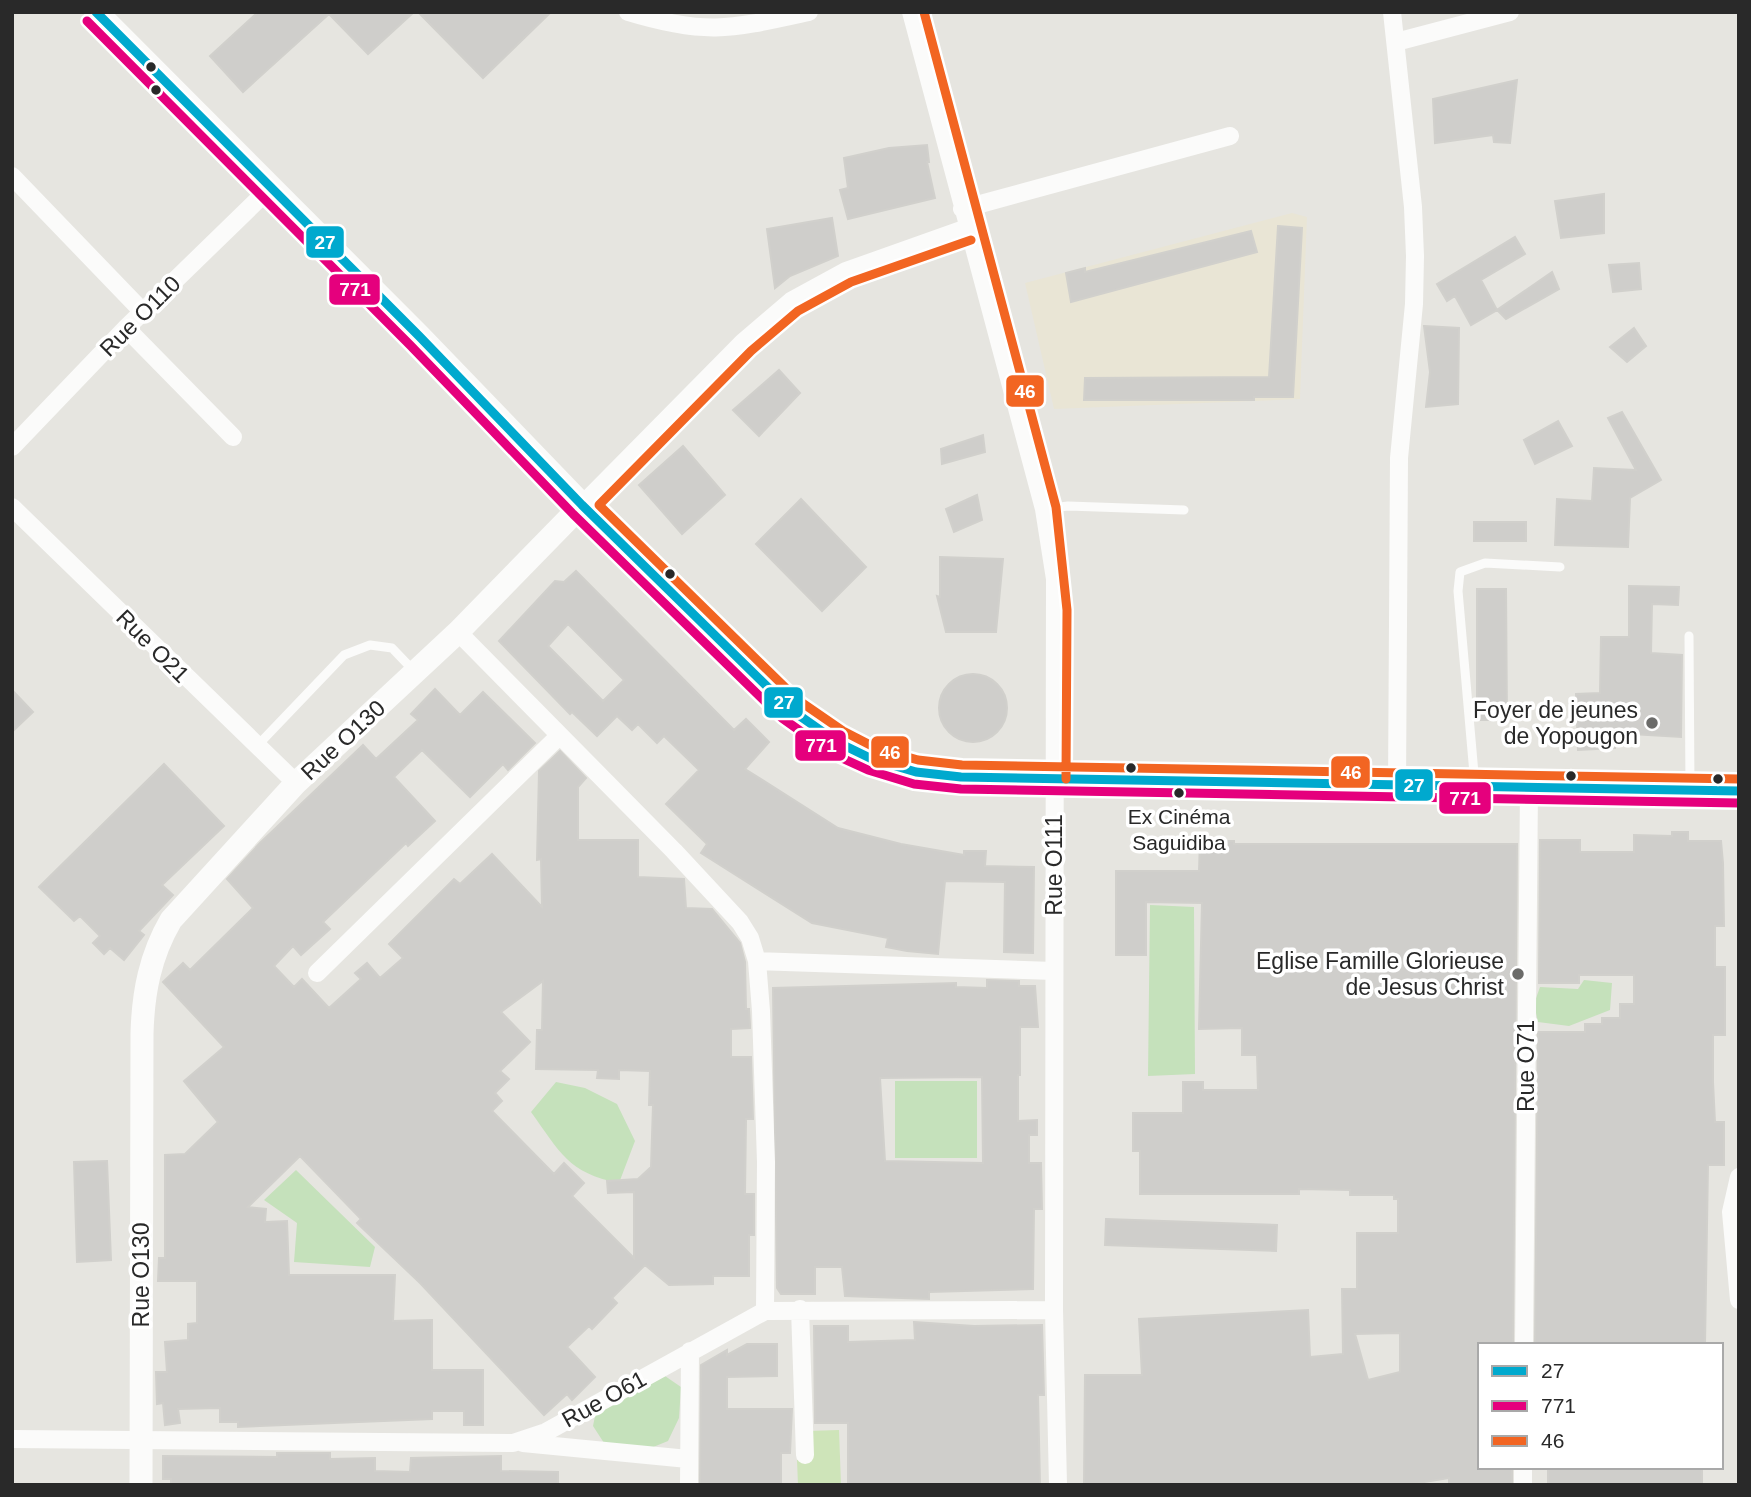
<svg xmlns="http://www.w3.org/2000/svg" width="1751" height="1497" viewBox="0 0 1751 1497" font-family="Helvetica,sans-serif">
	<rect width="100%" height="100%" fill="#e6e5e0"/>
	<path fill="#e9e5d5" d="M1292,213l15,4 -7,182 -246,10 -29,-126z"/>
	<path fill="#c5e1bb" d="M1150,905l44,2 1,167 -47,2z
		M1584,980l28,3 -2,27 -41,16 -31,-4 -4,-18 6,-17 38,2z
		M895,1081h82v77h-82z
		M556,1082l29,6 32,16 18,37 -16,42c-51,-10 -59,-31 -88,-71z
		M296,1170l79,77 -5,20 -76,-5 3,-39 -33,-23z
		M665,1376l16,11 -2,31 -11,23 -22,9 -40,-4 -13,-20 3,-15z"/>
	<path fill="#cee4b9" d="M839,1430l2,55h-43l-1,-25 12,-1 -1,-28z"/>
	<path fill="#cfcecb" stroke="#d1d0cc" stroke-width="2" fill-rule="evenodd" d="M258,12h156l-46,42 -39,-40 -86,78 -33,-36z
		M418,12h133l-68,66z
		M1517,80l-7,63 -16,-1 -1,-7 -58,8 -2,-44z
		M927,145l2,17h-2l8,36 -87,21 -8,-29 8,-2 -4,-30 45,-10z
		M1604,194v39l-43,5 -6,-37z
		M832,218l6,38 -48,20 -15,12 -8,-59z
		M1278,226l24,2 -9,169h-39v3h-170l1,-22 184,-1z
		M1251,231l6,21 -186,50 -5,-29 19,-5v4z
		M1515,237l10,17 -44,26 16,30 -26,15 -16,-29 -8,5 -10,-17z
		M1639,263l2,26 -28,3 -4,-27z
		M1552,272l7,17 -53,30 -9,-9z
		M1424,326l35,2 -1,76 -32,3 4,-35z
		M1634,328l12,18 -19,16 -17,-15z
		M779,370l21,23 -41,43 -26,-26z
		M1622,412l39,68 -31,18 -2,49 -73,-2 2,-46 35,2 2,-33 42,2 -28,-52z
		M1558,421l14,25 -37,18 -11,-24z
		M983,435l2,17 -43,12 -1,-15z
		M683,446l42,49 -43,39 -43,-49z
		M977,495l5,25 -28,12 -8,-23z
		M801,499l65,68 -44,44 -66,-67z
		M1474,522h52v19h-52z
		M940,557l63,2 -7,73h-50l-9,-36 3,1z
		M576,571l158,159 12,-11 23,23 -24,27 93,59 63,16 63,11v-4h22l-1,15 49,1 -1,86 -29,-1 1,-70 -60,-1 -7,73 -31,-3 -21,-4 2,-9 -76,-15 -111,-70 6,-9 -41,-40 33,-34 -35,-34 -7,7 -19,-19 -6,6 -15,-14 -20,20 -25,-24 -2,2 -71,-73 56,-60 9,1zM568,624l56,56 -21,21 -55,-55z
		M1629,586l50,1 -1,18 -26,-1 -1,49 31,2 -1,82 -67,-4 1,15 -37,2 -2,-56 24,-1 1,-56h28z
		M1477,589h29l1,131h-30z
		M939 708a34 34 0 1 1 68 0a34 34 0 1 1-68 0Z
		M435,689l25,26 23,-23 52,51 -27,27 -5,-6 -33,33 -48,-47 -28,27 41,44 -27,25 -2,-3 -83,79 7,7 -29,26 -8,-9 -19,20 20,21 8,-8 27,29 32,-29 -6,-6 12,-10 13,15 23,-20 -14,-14 65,-65 6,5 32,-30 50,53 -1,-48 -4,1 2,-89 21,-20 26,27 -8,9v53h60v37l46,2 2,29 26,1 28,34 5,19 1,47h3l1,16v3l-19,1v28h20l2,62h-7l-1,75h9v41h-5v41h-36v8l-44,1 -24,-20 -33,33 5,5 -25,26 -3,-3 -22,21 28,30 -23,23 -5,-6 -23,21 -124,-132 -63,-60 4,-4 -61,-63 -52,51 18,2 -1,13 22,-1 2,54h106l-2,46 39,-1v50h51v55h-19v-14h-32v8l-194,8v-5h-18v-14l-42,1 2,14 -15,2 -2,-22 -6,1 -1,-32h11l-2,-30 23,-2v-16l9,-1v-42h-39l1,-23h6v-103l20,-1 33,-32 -34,-41 40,-34 -61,-65 20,-19 7,7 63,-62 -26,-29 33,-36 103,-98 13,14 42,-39 -7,-6zM543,981l-1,49h-5l-1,39 62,1 -1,8 22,1v-9l31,1 -1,34h4l-2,62 -13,12 -31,2 1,12 26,-1v66l-62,-62 12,-13 -20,-20 -10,11 -62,-63 10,-10 -7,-8 14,-14 -9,-8 30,-29 -29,-30z
		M12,690l21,22 -21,20z
		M164,764l60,62 -62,59 11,10 -34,36 5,4 -20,25 -14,-12 -6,6 -11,-11 7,-7 -20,-20 -6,5 -35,-34z
		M1672,832h16v9h33l2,22 1,63h-9v41h10v68h-12v47l2,40h9v43h-16l-3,180h-170l3,-313h47v-8h17v-6h18v-14h14v-29h-55v8h-40l1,-143h40v12h54v-17l38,1z
		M1200,841h34v3h283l-4,501h-33v122h32v18h-63v-7l-43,7h-322l1,-110h57l-3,-56 169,-9 2,47 33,-3 -1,-65h15v-56h41v-34h-4v-4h-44v-5l-51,-1v5h-159v-43h-7v-38h50v-31h20v8h55l-1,-35h-15v-27l-43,1 3,-126 -56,-1v53h-30v-84h83zM1400,1333v39l-32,8 -13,-46z
		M987,980l32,1v5h16l3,41h-18v48h-2v46l19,-1v15h-8v28h12l1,46h-8l-1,80 -104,3v7l-84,-3 -3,-29h-27v27h-34l-4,-6 -4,-300 183,-5v4l31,1zM982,1077l1,86 -98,-2 -5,-83z
		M107,1161l4,99 -34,2 -3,-100z
		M1106,1219l171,6 -1,26 -171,-6z
		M914,1322l60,4 68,-1 2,70h-6l2,90h-192v-62h-33l-1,-97h34v16l67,-2z
		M747,1344h30v32l-50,1v32h65l-2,44h-9v32h-81l1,-120 26,-15v5z
		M277,1453h53v6l45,-1v13l35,1 1,-14 90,-2v15l57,1v13h-387v-6h-8v-23l114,1z
		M1548,1467h154v18h-154z"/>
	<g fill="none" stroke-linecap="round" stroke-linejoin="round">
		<path stroke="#fbfbfa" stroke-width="9" d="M1044,509l24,-3 116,4
			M1689,636l1,153
			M257,746l87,-91 26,-10 22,3 22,23
			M1475,785l-17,-194 2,-19 25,-9 75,4"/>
		<path stroke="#fbfbfa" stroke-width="18" d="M628,12c79,24 103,17 181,0
			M911,12l133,497 11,70 -1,731 4,175
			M1392,12l21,195 2,49 -1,48 -15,154 -2,329
			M1396,42l114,-30
			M12,176l131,136
			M962,209l268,-73
			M126,328l107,109
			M12,447l114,-119 144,-140
			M582,505l161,-163 48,-41 55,-30 121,-43
			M12,507l284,276
			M458,632l216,219 66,71 10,16 7,23 4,50 5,151 -1,149
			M757,961l297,10
			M317,973l242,-237
			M1739,1177l-8,35 8,88
			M800,1309l5,146
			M1524,1345l5,-558
			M12,1439l501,4 33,-11 219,-121 289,-1
			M523,1443l165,16
			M689,1485l1,-134
			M1523,1485v-18"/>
		<path stroke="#fbfbfa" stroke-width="23" d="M141,1485l1,-451c1,-41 8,-78 29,-114l125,-137 162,-151 124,-127"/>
		<path stroke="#fbfbfa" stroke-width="24" d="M96,12l323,324 163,169 208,204 47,33 35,17 44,13 45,5 778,14"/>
		<g stroke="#fff" stroke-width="14">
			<path id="bus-1" d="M96,12l323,324 163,169 208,204 47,33 35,17 44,13 45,5 778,14"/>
		</g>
		<g stroke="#fff" stroke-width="14">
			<path id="bus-2" d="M87,21l323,324 163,169 209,204 49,35 37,17 46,14 47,5 778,14"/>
		</g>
		<g stroke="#fff" stroke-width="14">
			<path id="bus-3" d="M924,12l132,495 11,103 -1,169
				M971,240l-120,42 -53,29 -47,40 -152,154 199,195 45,31 33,17 42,12 44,5 777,14"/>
		</g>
		<use href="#bus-1" stroke="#00a9ce" stroke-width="9"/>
		<use href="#bus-2" stroke="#e5007d" stroke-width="9"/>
		<use href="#bus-3" stroke="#f26522" stroke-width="9"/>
	</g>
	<g fill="#292929" stroke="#fff" stroke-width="2.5">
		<circle cx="151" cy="67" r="6"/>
		<circle cx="156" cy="90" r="6"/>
		<circle cx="670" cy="574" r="6"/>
		<circle cx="1131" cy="768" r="6"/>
		<circle cx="1571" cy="776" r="6"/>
		<circle cx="1718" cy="779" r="6"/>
		<circle cx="1179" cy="793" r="6"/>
	</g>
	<g fill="#6b6b69" stroke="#fff" stroke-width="2.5">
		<circle cx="1652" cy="723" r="7"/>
		<circle cx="1518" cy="974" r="7"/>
	</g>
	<g text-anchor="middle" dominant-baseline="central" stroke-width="7" stroke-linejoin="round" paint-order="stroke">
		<g font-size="21" fill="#292929" stroke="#fff">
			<text x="1179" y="816">Ex Cinéma<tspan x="1179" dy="26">Saguidiba</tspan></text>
		</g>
		<g font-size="23" fill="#292929" stroke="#fff">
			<text transform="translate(140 316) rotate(-45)">Rue O110</text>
			<text transform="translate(153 646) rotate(45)">Rue O21</text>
			<text transform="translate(343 740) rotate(-43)">Rue O130</text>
			<text transform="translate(1054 865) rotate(-90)">Rue O111</text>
			<text transform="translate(1526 1066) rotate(-90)">Rue O71</text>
			<text transform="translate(141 1275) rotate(-90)">Rue O130</text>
			<text transform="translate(604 1399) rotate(-29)">Rue O61</text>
		</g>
		<g font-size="23" fill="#292929" stroke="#fff" text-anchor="end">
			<text x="1638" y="710">Foyer de jeunes<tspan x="1638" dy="26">de Yopougon</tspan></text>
			<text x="1504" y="961">Eglise Famille Glorieuse<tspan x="1504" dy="26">de Jesus Christ</tspan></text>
		</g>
	</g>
	<g stroke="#fff" stroke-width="2.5">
		<rect x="305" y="225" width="40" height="34" rx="7" fill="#00a9ce"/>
		<rect x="328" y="273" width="53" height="33" rx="7" fill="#e5007d"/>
		<rect x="1005" y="374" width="40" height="34" rx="7" fill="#f26522"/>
		<rect x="763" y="686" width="41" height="33" rx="7" fill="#00a9ce"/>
		<rect x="794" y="729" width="53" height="33" rx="7" fill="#e5007d"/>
		<rect x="870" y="735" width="40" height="34" rx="7" fill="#f26522"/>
		<rect x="1330" y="755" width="41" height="34" rx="7" fill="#f26522"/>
		<rect x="1394" y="768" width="40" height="34" rx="7" fill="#00a9ce"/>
		<rect x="1438" y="781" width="54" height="34" rx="7" fill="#e5007d"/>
	</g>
	<g font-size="19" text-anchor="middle" font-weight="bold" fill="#fff">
		<text x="325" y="249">27</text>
		<text x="355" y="296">771</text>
		<text x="1025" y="398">46</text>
		<text x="784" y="709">27</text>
		<text x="821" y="752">771</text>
		<text x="890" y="759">46</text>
		<text x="1351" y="779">46</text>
		<text x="1414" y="792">27</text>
		<text x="1465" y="805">771</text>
	</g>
	<rect width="1751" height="1497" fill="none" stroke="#292929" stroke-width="28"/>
	<rect x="1478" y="1343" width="245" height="126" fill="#ffffff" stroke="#a9a9a9" stroke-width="2"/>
	<rect x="1492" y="1366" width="35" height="10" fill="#00a9ce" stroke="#a9a9a9" stroke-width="2"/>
	<text x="1541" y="1378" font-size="21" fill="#292929">27</text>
	<rect x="1492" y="1401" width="35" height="10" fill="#e5007d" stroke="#a9a9a9" stroke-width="2"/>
	<text x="1541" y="1413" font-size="21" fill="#292929">771</text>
	<rect x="1492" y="1436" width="35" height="10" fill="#f26522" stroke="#a9a9a9" stroke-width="2"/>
	<text x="1541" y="1448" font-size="21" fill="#292929">46</text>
</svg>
